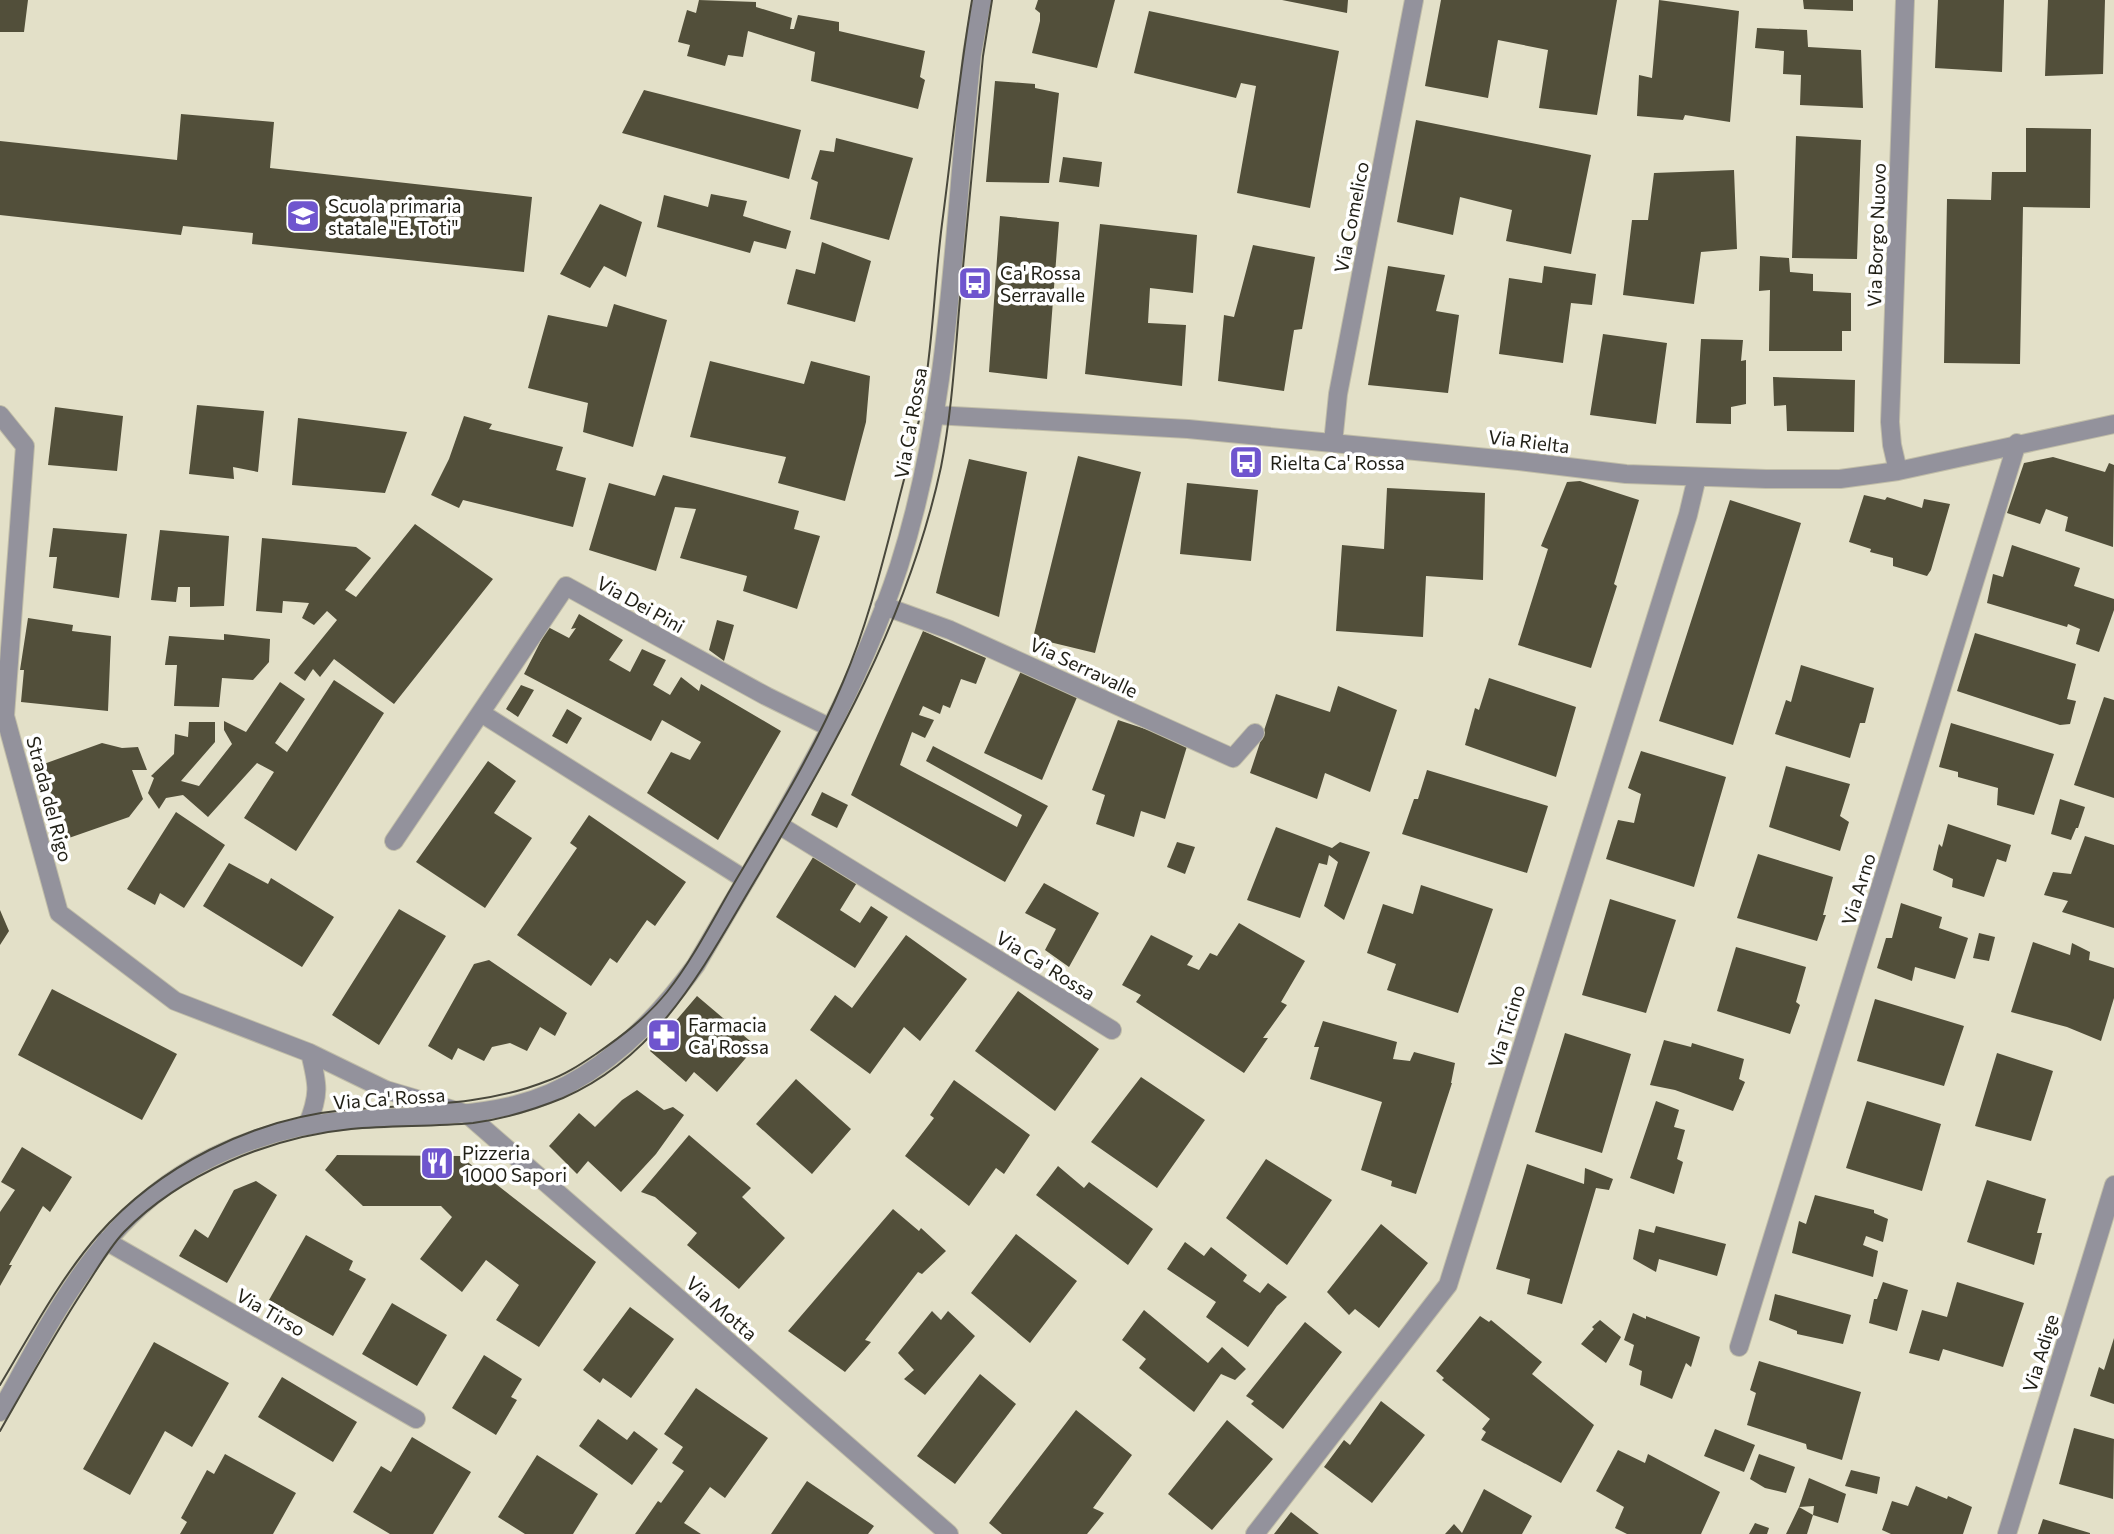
<svg xmlns="http://www.w3.org/2000/svg" width="2114" height="1534" viewBox="0 0 2114 1534" font-family="Commissioner,sans-serif">
	<rect width="100%" height="100%" fill="#e3e0c8"/>
	<path fill="#524f3a" d="M0,0h28l-4,32h-24z
		M699,0l57,2v5l36,11 -2,11h4l4,-14 41,7v9l86,20 -5,26 5,3 -7,29 -107,-28 4,-29 -67,-21 -5,26 -15,-2 -3,11 -38,-10 3,-11 -12,-3 9,-32 9,3z
		M1038,0h77l-18,68 -65,-15 8,-32v-8l-5,-4z
		M1282,0h66l-1,13z
		M1441,0h176l-20,115 -58,-7 9,-58 -50,-10 -10,58 -63,-12z
		M1659,0l80,11 -9,111 -45,-7 -2,5 -46,-4 2,-41 13,3z
		M1803,0h50v11l-49,-2z
		M1938,0h66l-2,72 -67,-4z
		M2048,0h57l-2,74 -58,2z
		M1149,11l190,40 -29,157 -73,-15 19,-107 -15,-3 -5,15 -102,-25z
		M1757,28l50,2 1,17 53,3 2,58 -63,-3 1,-30 -18,-1 1,-23 -29,-3z
		M995,81l40,3v4l24,5 -10,90 -63,-1z
		M644,90l157,40 -12,49 -167,-46z
		M181,114l93,8 -4,46 262,29 -8,75 -272,-28 1,-11 -70,-7 -2,9 -181,-20v-74l177,19z
		M1416,120l175,35 -20,99 -65,-13 6,-31 -52,-13 -7,38 -56,-13z
		M2026,128l65,1 -1,79 -67,-1 -3,157 -76,-1 3,-164 44,1 1,-28h34z
		M1796,136l65,4 -4,119 -65,-1z
		M836,138l77,20 -24,82 -79,-21 8,-37 -7,-3 9,-29 14,2z
		M1063,157l39,5 -3,25 -40,-5z
		M1734,170l3,79 -36,3 -7,52 -71,-9 9,-75h16l6,-47z
		M711,194l36,7 -4,15 48,15 -5,18 -32,-8 -4,12 -93,-26 7,-32 44,12z
		M600,204l42,18 -16,55 -22,-11 -14,22 -30,-14z
		M1000,216l59,6 -12,157 -58,-7z
		M1100,224l97,11 -4,58 -43,-5 -2,35 38,2 -4,61 -97,-12z
		M822,242l49,19 -16,61 -68,-18 9,-35 19,5z
		M1253,245l62,12 -13,72 -8,1 -10,61 -66,-10 6,-66 10,2z
		M1760,256l29,2 1,14 23,2v17l38,2v38h-9v20h-73l1,-61 -11,1z
		M1388,266l57,9 -9,36 23,4 -11,78 -80,-8z
		M1544,266l52,8 -4,31 -21,-2 -8,60 -64,-9 10,-76 33,5z
		M614,304l53,16 -34,127 -50,-15 5,-29 -60,-15 20,-73 59,12z
		M1603,334l64,9 -11,81 -66,-9z
		M1701,339l42,1 -2,21 5,-1v44l-15,3v17l-35,-1z
		M710,361l94,23 7,-23 59,15 -4,46 -21,79 -67,-18 8,-26 -96,-20z
		M1773,377l82,3 -1,52 -67,-1 -1,-26 -12,1z
		M197,405l67,6 -6,61 -25,-5 1,12 -45,-5z
		M55,407l68,9 -6,55 -69,-6z
		M464,416l28,8 -3,5 74,18 -7,23 30,8 -13,49 -110,-27 -4,8 -28,-13 18,-36z
		M298,418l109,14 -22,61 -93,-8z
		M1078,456l63,16 -46,181 -62,-15z
		M2053,457l52,15 4,-9 5,2 -1,82 -48,-16 3,-14 -22,-8 -6,15 -33,-11 17,-50z
		M969,459l58,13 -28,145 -63,-24z
		M663,475l136,36 -5,18 26,7 -23,73 -54,-18 4,-15 -67,-18 16,-49 -21,-2 -19,64 -67,-21 20,-67 46,13z
		M1580,481l59,19 -25,84 3,2 -26,82 -73,-23 30,-96 -7,-3 26,-64z
		M1187,483l71,7 -7,71 -71,-7z
		M1387,488l98,5 -2,87 -57,-4 -3,61 -87,-6 6,-86 42,4z
		M1864,495l21,5 2,-3 35,11 2,-9 26,5 -19,66 -4,6 -34,-10v-8l-23,-6 1,-3 -22,-7z
		M1730,500l71,23 -68,222 -74,-24z
		M415,524l78,55 -99,125 -60,-45 -14,18 -7,-8 -8,12 -11,-8 43,-53 -10,-9 -13,14 -12,-7 7,-15 -26,-2 -1,12 -26,-2 6,-73 94,9 15,11 -26,32 11,7z
		M53,528l74,6 -8,64 -66,-10 4,-31h-8z
		M160,530l69,6 -5,70 -34,1v-20h-12l-2,15 -25,-2z
		M2012,545l68,23 -6,18 40,13v11l-15,42 -23,-8 4,-15 -12,-5 -1,3 -80,-24 6,-29 10,3z
		M579,614l44,26 -14,20 21,12 12,-23 24,11 -13,25 17,10 11,-18 18,14 2,-7 80,47 -63,109 -71,-47 24,-41 19,8 11,-18 -39,-22 -11,21 -127,-67 24,-47 21,11 7,-10 -5,1z
		M28,618l45,7 -1,6 39,5 -3,75 -87,-9 3,-32h-4z
		M717,620l17,5 -10,36 -15,-11z
		M923,631l63,27 -10,26 -15,-5 -11,29 -7,-3 -3,9 -17,-8 -4,9 15,5 -9,18 -13,-6 -12,33 117,62 5,-12 -96,-54 7,-15 115,60 -43,76 -154,-87z
		M1975,633l101,31 -9,35 9,2 -6,23 -10,1 -103,-34z
		M224,634l46,5 -1,23 -16,18 -31,-2 -3,29 -45,-1 3,-41h-12l4,-29 55,4z
		M1801,665l73,23 -9,35h-5l-10,35 -75,-24 11,-34 5,2z
		M1021,671l57,24 -36,85 -58,-27z
		M1489,678l87,29 -20,70 -91,-32 10,-37 4,2z
		M334,680l50,33 -88,138 -52,-33 30,-46 -17,-9 -49,54 -25,-22 -17,3 -7,11 -11,-16 6,-15 -3,-2 23,-22 1,-20 13,3 1,-15h26v20l-34,39 18,5 33,-42 -8,-14v-9l22,11 34,-50 25,17 -30,44 12,9z
		M521,685l13,5 -16,27 -12,-8z
		M1338,686l59,24 -27,82 -45,-19 -8,26 -67,-26 26,-79 54,18z
		M2104,697l10,3v98l-40,-13z
		M567,709l15,9 -15,26 -15,-8z
		M1118,720l70,23 -23,76 -24,-8 -7,26 -38,-13 9,-29 -13,-5z
		M1951,723l103,31 -20,61 -37,-10 1,-17 -40,-11v-5l-19,-5z
		M102,743l20,5 16,-1 9,23h-15l11,29 -14,18 -63,22 -25,-74z
		M1641,751l85,26 -32,110 -88,-28 12,-39 16,3 7,-29 -13,-6z
		M488,761l28,20 -22,32 38,25 -47,70 -69,-46z
		M1786,766l64,18 -10,32 9,6 -9,29 -71,-24z
		M1427,770l121,36 -21,67 -125,-39 12,-35h4z
		M822,792l26,13 -11,23 -26,-13z
		M2060,799l25,8 -7,21h-2l-5,12 -20,-6z
		M176,812l49,33 -41,63 -24,-15 -5,12 -28,-16z
		M589,815l97,67 -31,44 -8,-6 -30,43 -7,-5 -19,28 -74,-51 60,-87 -7,-5z
		M1948,824l63,21 -5,17 -9,-3 -13,38 -32,-10 1,-8 -20,-9 6,-26 3,3z
		M1276,827l56,21 8,-6 30,10 -26,68 -20,-14 14,-44 -9,-7 -2,10 -8,-2 -19,55 -53,-18z
		M2085,836l29,9v83l-52,-16 6,-11 -24,-6 9,-23 18,2z
		M1177,842l18,5 -10,27 -18,-7z
		M815,854l43,27 -18,29 20,13 11,-17 17,11 -33,51 -79,-51z
		M1758,854l75,23 -10,38h3l-9,26 -80,-23z
		M229,863l39,21 3,-6 63,39 -32,50 -99,-61z
		M1044,883l55,30 -30,54 -24,-17 11,-21 -31,-16z
		M1421,885l72,24 -35,104 -71,-23 9,-26 -29,-11 16,-49 30,10z
		M1610,899l66,21 -30,93 -64,-18z
		M1901,903l41,14 -3,11 29,10 -13,41 -40,-12 -3,14 -35,-13 9,-30h6z
		M399,909l47,27 -67,109 -47,-30z
		M0,910l9,21 -9,14z
		M1239,923l66,38 -24,41 6,3 -24,33h5l-24,35 -108,-71 5,-7 -19,-10 29,-50 42,21 -6,9 12,5 11,-17 7,3z
		M1979,933l16,4 -6,24 -16,-3z
		M906,935l61,44 -47,62 -16,-14 -34,47 -60,-44 25,-35 17,13z
		M2033,942l37,13 2,-12 18,9 -1,8 25,8v30l-13,43 -34,-14 -56,-15z
		M1736,947l70,20 -10,35 4,3 -10,29 -73,-23z
		M489,960l78,53 -12,23 -15,-9 -13,24 -17,-8 -18,4 -8,14 -26,-13 -6,12 -24,-14 46,-82z
		M52,989l125,65 -35,66 -124,-65z
		M1018,991l81,58 -44,62 -80,-60z
		M697,996l59,50 -39,46 -23,-20 -8,10 -36,-31z
		M1875,999l89,27 -20,60 -87,-25z
		M1323,1021l74,21 -4,17 17,2 4,-9 41,11 -4,20h1l-36,111 -25,-8 1,-5 -31,-11 21,-68 -72,-23 9,-32h-5z
		M1565,1033l66,21 -29,99 -67,-21z
		M1664,1040l27,7 1,-4 52,16 -5,20 6,3 -12,29 -58,-21 -25,-5z
		M1997,1053l56,18 -22,70 -56,-15z
		M1141,1077l64,43 -48,68 -66,-46z
		M796,1079l55,50 -39,45 -56,-50z
		M954,1080l76,55 -26,39 -8,-6 -27,38 -64,-50 29,-38 -4,-3z
		M637,1090l27,20 9,-3 11,8 -28,39 -35,38 -33,-31 -11,13 -28,-28 30,-33 16,14 27,-27z
		M1656,1101l23,9 -5,17 11,3 -8,29 6,3 -9,32 -44,-16z
		M1867,1101l74,23 -19,67 -76,-23z
		M689,1135l62,53 -9,9 43,41 -46,51 -52,-44 10,-12 -42,-36 -14,-5z
		M22,1147l50,30 -22,35 -7,-6 -34,59h3l-12,21v-74l15,-22 -14,-8z
		M337,1155l123,1 136,106 -57,85 -43,-27 23,-35 -33,-25 -24,32 -42,-33 32,-42 -11,-11h-78l-38,-36z
		M1266,1159l66,41 -45,65 -61,-47z
		M1527,1164l57,20 1,-16 28,11 -4,11 -13,-2 -34,116 -35,-10 3,-15 -34,-10z
		M1058,1166l26,22 5,-6 64,47 -25,36 -92,-70z
		M1987,1180l59,19 -9,34h5l-8,32 -67,-23z
		M256,1181l21,14 -50,88 -48,-27 16,-27 13,9 26,-48z
		M1815,1195l59,15v3l14,6 -5,23 -17,-6 -3,9 15,6 -5,26 -81,-24 7,-32 7,3z
		M893,1209l26,22 2,-3 25,23 -24,23 -4,-2 -53,68 6,2 -26,30 -57,-41z
		M1381,1224l47,39 -49,65 -24,-19 -6,6 -22,-23z
		M1656,1226l70,18 -9,32 -58,-17 -3,13 -23,-13 6,-30 15,4z
		M1016,1234l61,47 -47,62 -59,-50z
		M306,1235l47,26 -4,9 17,9 -33,57 -64,-36z
		M1185,1242l19,14 7,-9 36,28 -4,6 17,12 8,-10 19,14 -10,9 -29,41 -42,-30 10,-15 -49,-33z
		M1883,1282l25,8 -11,41 -28,-8 5,-24h3z
		M1957,1282l67,21 -21,64 -60,-18 -4,12 -30,-8 13,-43 25,7z
		M1775,1294l76,21 -8,29 -46,-10v-3l-28,-11z
		M392,1303l55,32 -30,51 -55,-32z
		M630,1307l44,32 -43,59 -28,-20 -3,5 -17,-13z
		M1144,1310l64,53 14,-16 24,22 -11,11 -14,-6 -27,38 -55,-44 7,-9 -24,-19z
		M932,1311l9,9 7,-9 27,25 -50,59 -21,-16 10,-9 -16,-17z
		M1633,1313l13,6v-3l54,21 -9,30 -5,-4 -14,36 -32,-14 2,-14 -13,-6 5,-20 -10,-5z
		M1480,1316l9,6 2,-2 51,42 -10,12 62,51 -33,58 -80,-43 5,-8 -4,-3 8,-10 -48,-39 2,-2 -8,-7z
		M1600,1320l21,17 -15,26 -25,-19 13,-15 -2,-2z
		M1305,1322l37,30 -59,77 -32,-25 3,-3 -8,-5z
		M2114,1338v66l-24,-8 9,-29 5,3z
		M154,1342l75,41 -37,64 -27,-16 -35,64 -47,-26z
		M484,1355l38,24 -11,18 6,3 -21,35 -44,-27z
		M1759,1361l102,31 -19,68 -35,-11 -1,-5 -59,-19 9,-32 -6,-3z
		M980,1374l36,30 -61,80 -38,-28z
		M282,1377l75,45 -24,40 -75,-45z
		M696,1388l72,50 -43,60 -15,-11 -26,36 17,11h-66l23,-33 3,2 23,-32 -12,-8 11,-16 -19,-13z
		M1381,1401l44,34 -53,68 -48,-36 20,-27 6,5z
		M1076,1410l56,45 -39,53 11,5 -17,21h-85l-13,-11z
		M598,1419l29,21 7,-9 24,18 -26,36 -53,-39z
		M1227,1420l46,39 -61,71 -44,-36z
		M2074,1428l40,11 -1,60 -54,-15z
		M1715,1429l40,16 -11,27 -40,-16z
		M412,1437l59,35 -38,62h-43l-37,-22 28,-46 10,6z
		M1618,1450l27,13 3,-9 72,38 -19,42h-74l-12,-6 9,-21 -28,-16z
		M225,1454l71,39 -23,41h-93l7,-12 -6,-4 26,-48 7,4z
		M1759,1454l36,13 -9,26 -21,-5 -15,-9z
		M537,1455l61,39 -25,40h-48l-27,-17z
		M1851,1470l29,7 -3,17 -32,-8z
		M1809,1478l37,16 -8,29 -25,-8 -6,19h-21l13,-27 14,8 1,-9 -15,1z
		M807,1481l67,45 -6,8h-97z
		M1916,1486l31,13 1,-3 24,11 -9,27h-72l-9,-4 10,-29 16,5z
		M1484,1489l48,27 -10,18h-77l9,-10 8,9z
		M1291,1512l28,22h-45z
		M2043,1519l47,14v1h-52z
		M1755,1523l14,5 -2,6h-18z"/>
	<g fill="none" stroke-linecap="round" stroke-linejoin="round">
		<g stroke="#c0bda8" stroke-width="20">
			<path id="minor" d="M0,415l25,31 -20,270 54,197 116,88 135,52 76,37 81,24 482,420
				M934,415l254,14 331,32 107,13 140,5h74l58,-8 216,-47
				M1333,443l5,-49 76,-394
				M1898,471l-6,-26 -2,-23 15,-422
				M884,606l66,24 283,128 22,-25
				M481,713l265,167
				M779,825l333,205
				M394,841l172,-255 200,110 65,32
				M307,1126c13,-32 11,-41 3,-73
				M106,1241l310,178
				M1739,1347l278,-904
				M1255,1534l193,-249 240,-770 9,-38
				M2007,1534l107,-349"/>
		</g>
		<g stroke="#c0bda8" stroke-width="20">
			<path id="tertiary" d="M0,1412c46,-82 84,-163 160,-222 52,-41 126,-66 192,-70 54,-4 109,-2 163,-15 77,-19 136,-78 181,-140 75,-129 156,-256 203,-399 53,-165 54,-342 73,-512l10,-54"/>
		</g>
		<use href="#minor" stroke="#93929c" stroke-width="18"/>
		<use href="#tertiary" stroke="#93929c" stroke-width="18"/>
		<path stroke="#49483c" stroke-width="2" d="M0,1385c30,-50 59,-105 98,-150 61,-69 154,-116 246,-125 68,-6 138,-3 203,-29 18,-6 34,-17 49,-27 26,-18 51,-37 71,-62 27,-34 47,-75 69,-112 38,-64 78,-129 107,-198 24,-56 38,-113 53,-171 8,-33 18,-67 25,-100 12,-62 13,-125 21,-187 10,-75 17,-150 30,-224
			M0,1431c28,-49 55,-98 86,-145 12,-18 23,-38 38,-54 57,-58 146,-95 227,-103 40,-4 81,-2 122,-6 29,-4 63,-14 90,-25 95,-41 140,-130 190,-214 79,-133 155,-264 188,-417 11,-56 14,-112 19,-168 8,-81 15,-162 23,-243l9,-56"/>
	</g>
	<defs>
		<g id="school-square" transform="scale(1.75)"><rect x="-9" y="-9" width="18" height="18" rx="4" fill="#6f55ce" stroke="#fff"/><path d="M0-5L7-2L0 1L-7-2ZM-4 1L0 2.5L4 1V4Q0 6-4 4Z" fill="#fff"/></g>
		<g id="bus-square" transform="scale(1.75)"><rect x="-9" y="-9" width="18" height="18" rx="4" fill="#6f55ce" stroke="#fff"/><path d="M-5-6H5V4H4V6H2V4H-2V6H-4V4H-5ZM-3.5-4V0h7V-4ZM-3.5 1.2v1.5H-2V1.2ZM2 1.2v1.5H3.5V1.2Z" fill="#fff"/></g>
		<g id="pharmacy-square" transform="scale(1.75)"><rect x="-9" y="-9" width="18" height="18" rx="4" fill="#6f55ce" stroke="#fff"/><path d="M-2-6h4v4h4v4h-4v4h-4v-4h-4v-4h4Z" fill="#fff"/></g>
		<g id="restaurant-square" transform="scale(1.75)"><rect x="-9" y="-9" width="18" height="18" rx="4" fill="#6f55ce" stroke="#fff"/><path d="M-5-6h1v4h1v-4h1v4h1v-4h1v5L-1.5 .5V6h-2V.5L-5-1ZM5-6V6H3V1.5H1.5Q1.5-4 5-6Z" fill="#fff"/></g>
	</defs>
	<g fill-rule="evenodd">
		<use href="#school-square" x="303" y="216"/>
		<use href="#bus-square" x="975" y="283"/>
		<use href="#bus-square" x="1246" y="462"/>
		<use href="#pharmacy-square" x="664" y="1035"/>
		<use href="#restaurant-square" x="437" y="1163"/>
	</g>
	<g text-anchor="middle" dominant-baseline="central" stroke-width="7" stroke-linejoin="round" paint-order="stroke">
		<g font-size="19" fill="#201f16" stroke="#fff" text-anchor="start">
			<text x="328" y="205">Scuola primaria<tspan x="328" dy="22">statale "E. Toti"</tspan></text>
			<text x="1000" y="272">Ca' Rossa<tspan x="1000" dy="22">Serravalle</tspan></text>
			<text x="1270" y="462">Rielta Ca' Rossa</text>
			<text x="688" y="1024">Farmacia<tspan x="688" dy="22">Ca' Rossa</tspan></text>
			<text x="462" y="1152">Pizzeria<tspan x="462" dy="22">1000 Sapori</tspan></text>
		</g>
		<g font-size="19" fill="#201f16" stroke="#fff">
			<text transform="translate(1351 217) rotate(-79)">Via Comelico</text>
			<text transform="translate(1876 235) rotate(-88)">Via Borgo Nuovo</text>
			<text transform="translate(910 423) rotate(-80)">Via Ca' Rossa</text>
			<text transform="translate(1529 441) rotate(7)">Via Rielta</text>
			<text transform="translate(641 604) rotate(29)">Via Dei Pini</text>
			<text transform="translate(1084 667) rotate(25)">Via Serravalle</text>
			<text transform="translate(50 799) rotate(75)">Strada del Rigo</text>
			<text transform="translate(1858 889) rotate(-73)">Via Arno</text>
			<text transform="translate(1046 965) rotate(32)">Via Ca' Rossa</text>
			<text transform="translate(1506 1026) rotate(-73)">Via Ticino</text>
			<text transform="translate(389 1098) rotate(-4)">Via Ca' Rossa</text>
			<text transform="translate(722 1308) rotate(41)">Via Motta</text>
			<text transform="translate(271 1312) rotate(30)">Via Tirso</text>
			<text transform="translate(2040 1353) rotate(-73)">Via Adige</text>
		</g>
	</g>
</svg>
